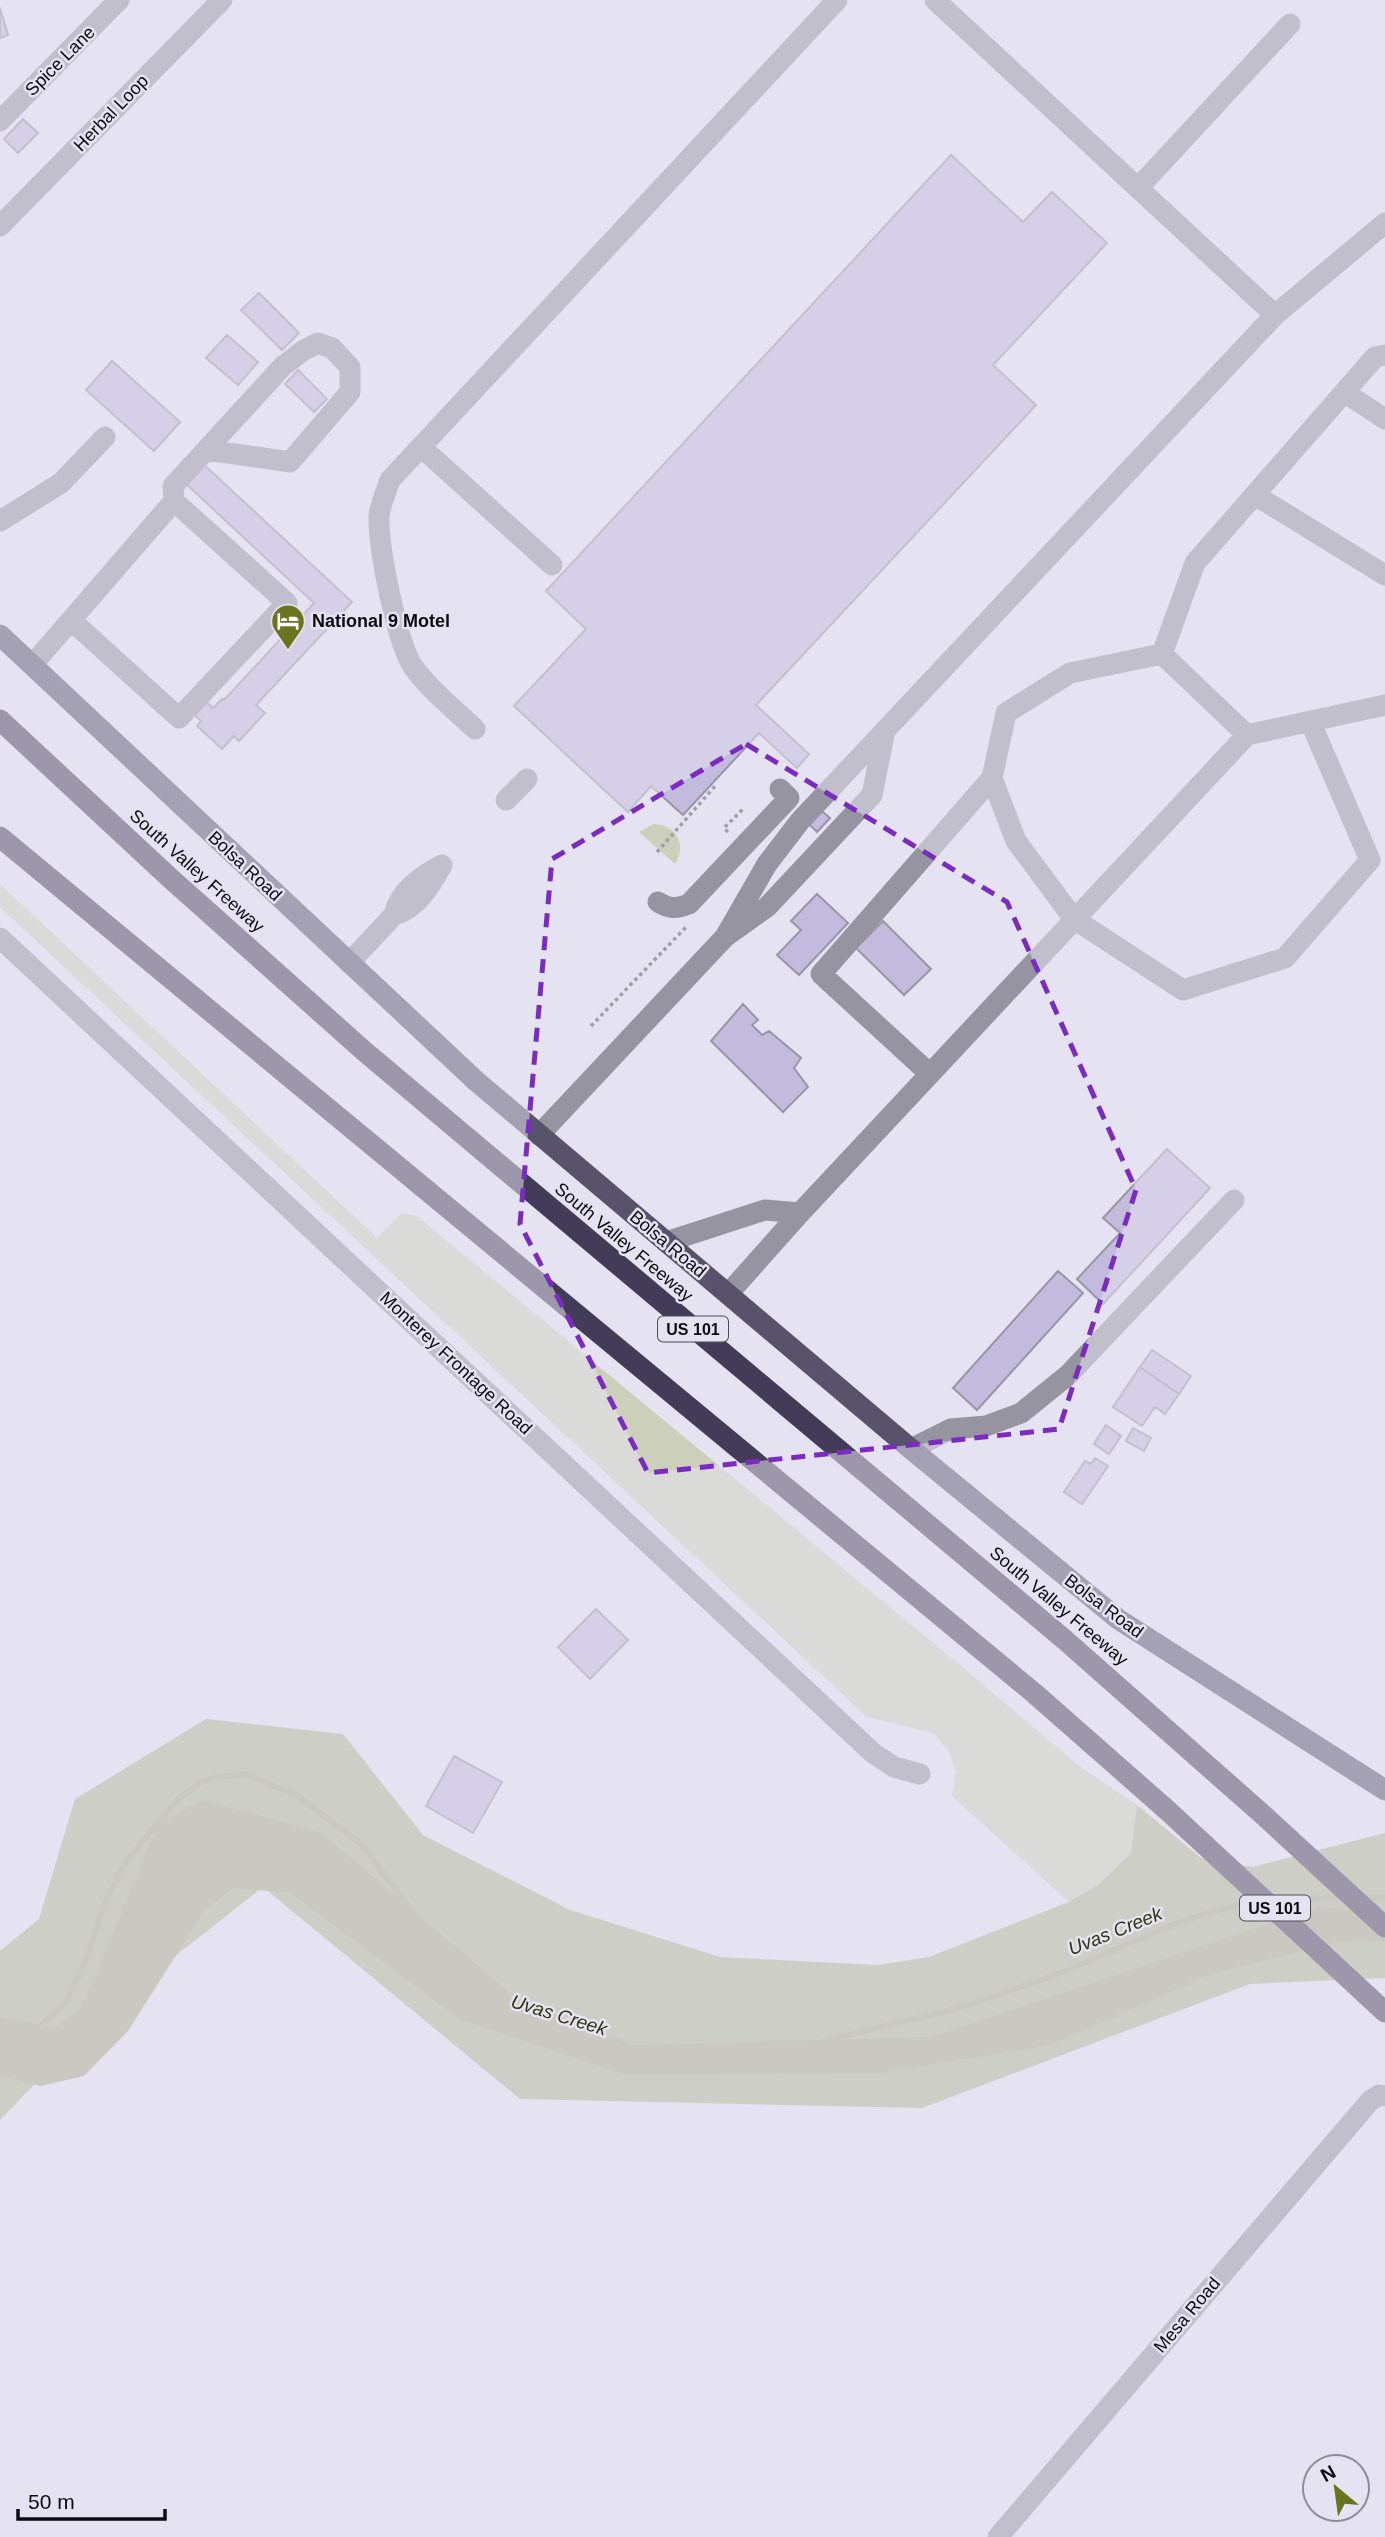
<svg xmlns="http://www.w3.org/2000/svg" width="1385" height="2537" viewBox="0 0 1385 2537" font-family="Helvetica,sans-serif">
	<rect width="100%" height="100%" fill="#e5e2f1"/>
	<path fill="#ccd0bb" d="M654,824c23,1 33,21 21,40l-36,-32z
		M0,884l377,354 25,-25 16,4 543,449 118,100 58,39 -6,48 -32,31 -30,18 -117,-106 4,-24 -7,-21 -16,-18 -66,-16 -867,-810z"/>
	<path fill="#afb593" d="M206,1719l137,15 80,101 147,75 150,47 158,8 51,-8 140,-55 30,-18 32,-31 6,-48 64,53 52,9 132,-34v145l-135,6 -328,124 -402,-9 -257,-212 -158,124 -105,109v-169l39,-32 36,-120z"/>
	<path fill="#a6ac8a" d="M203,1800l117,32 196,166 117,47 298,-8 389,-131 65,9v26l-46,1 -128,32 -161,71 -171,28 -257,1 -161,-54 -170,-127 -58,-5 -29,23 -76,120 -44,45 -43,10 -41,-10v-59l55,10 27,-20 76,-183z"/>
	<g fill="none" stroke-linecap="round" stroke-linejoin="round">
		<path stroke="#a6ac8a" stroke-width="6" d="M1363,1898h22
			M1272,1900l73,-2
			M38,2028l27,-25 22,-45 17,-54 22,-43 52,-62 24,-17 14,-5 29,-3 53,22 63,48 54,71
			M823,2041l136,-33 97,-33 113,-49 38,-13 50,-12"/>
	</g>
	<path fill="#c2bbdd" stroke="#9896a4" stroke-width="2" d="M0,8l8,27 -8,3z
		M23,119l15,14 -20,20 -14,-14z
		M951,155l72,67 29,-30 55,51 -114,122 43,40 -280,300 53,49 -12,14 -38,-35 -76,82 -32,-29 -23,26 -114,-106 72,-77 -40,-38z
		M259,293l40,40 -17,17 -41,-40z
		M227,335l31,27 -20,23 -32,-27z
		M112,361l68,61 -26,29 -68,-61z
		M298,370l29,29 -13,13 -29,-28z
		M202,463l150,139 -96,103 9,8 -26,28 -5,-5 -12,13 -25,-23 4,-5 -10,-9 12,-13 10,9 9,-9 2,1 90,-97 -130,-121z
		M822,811l8,7 -13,14 -8,-8z
		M817,894l31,29 -49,52 -22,-20 24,-25 -10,-9z
		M883,921l48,48 -27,26 -48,-47z
		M743,1004l15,16 -6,5 10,10 7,-4 32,27 -7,10 14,19 -25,25 -72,-71z
		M1167,1149l43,39 -107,116 -26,-25 43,-46 -17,-15z
		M1058,1271l25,22 -106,117 -24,-22z
		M1152,1350l39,26 -12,18 -39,-27z
		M1140,1367l39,27 -14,20 -10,-7 -13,19 -29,-19z
		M1106,1425l15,11 -12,18 -15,-10z
		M1133,1428l18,10 -7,13 -18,-10z
		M1095,1458l13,8 -26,38 -18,-12 21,-31 6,3z
		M596,1609l32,31 -38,39 -32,-32z
		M454,1756l48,26 -29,51 -47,-27z"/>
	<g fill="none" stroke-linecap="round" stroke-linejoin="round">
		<path stroke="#a19eaa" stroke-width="3.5" stroke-dasharray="3.5 3.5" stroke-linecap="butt" d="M728,832l-4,-4 19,-19
			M657,852l59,-67
			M591,1026l96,-100"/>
		<path stroke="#9794a2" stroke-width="21" d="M0,121l119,-121
			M1138,188l152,-164
			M0,226l222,-226
			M1275,315l110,-92
			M1344,392l41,27
			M421,447l131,118
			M1255,495l130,80
			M174,501l-1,-15 110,-120 21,-16 14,-7 14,5 18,19v25l-60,70 -82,-12
			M0,521l61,-38 44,-46
			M1162,654l-92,19 -64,40 -14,65 24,63 58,78 109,71 102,-32 85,-98 -60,-139
			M33,664l141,-163 113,102 -108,115 -107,-97
			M475,729c-20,-19 -44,-38 -61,-61 -17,-23 -36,-122 -35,-152 1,-11 7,-24 11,-36l447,-480
			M1247,735l-85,-81 33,-91 180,-206 10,-2
			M506,800l21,-21
			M442,865c-11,20 -25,44 -48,50 5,-24 27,-39 48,-50z
			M658,902c11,7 18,7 31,2l100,-106 -9,-9
			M725,937l42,-73 33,-43 475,-506 -340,-315
			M0,938l873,815 21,14 26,7
			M349,963l45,-48
			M930,1074l-109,-100 171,-196
			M539,1135l186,-198 42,-30 105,-112 13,-65
			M666,1242l99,-32 35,3
			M728,1294l72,-81 447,-478 138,-30
			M911,1449l40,-20 35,-3 35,-13 47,-38 166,-175
			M998,2537l372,-436 9,-6 6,1"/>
		<path stroke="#58536b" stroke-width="21" d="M0,635l476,446 435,368 207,170 267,171"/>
		<path stroke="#433c58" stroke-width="21" d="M0,720l170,158 194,173 701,589 196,173 124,114
			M0,837l1034,856 133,117 218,202"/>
	</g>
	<path d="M0 0H1385V2537H0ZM746,744l261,158 129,288 -77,239 -411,44 -128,-249 32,-365z" fill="#e5e2f1" fill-opacity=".55" fill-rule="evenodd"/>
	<path fill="none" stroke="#7b2cbf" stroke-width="5" stroke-dasharray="14 9" stroke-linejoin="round" d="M746,744l261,158 129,288 -77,239 -411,44 -128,-249 32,-365z"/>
	<defs>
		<g id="hotel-pin" transform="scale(1.75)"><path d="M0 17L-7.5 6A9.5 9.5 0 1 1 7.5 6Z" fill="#6a731d" stroke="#e5e2f1"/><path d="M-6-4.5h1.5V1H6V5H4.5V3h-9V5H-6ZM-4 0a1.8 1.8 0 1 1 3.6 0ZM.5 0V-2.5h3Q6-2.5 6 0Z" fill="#fff"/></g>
	</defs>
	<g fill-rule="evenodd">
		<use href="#hotel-pin" x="288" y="621"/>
	</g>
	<g text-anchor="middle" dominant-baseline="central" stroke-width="5" stroke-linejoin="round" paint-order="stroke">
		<g fill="#e5e2f1" stroke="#4d4c54" stroke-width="2">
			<rect x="658" y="1316.5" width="70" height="25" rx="5"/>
			<rect x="1240" y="1895.5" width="70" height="25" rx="5"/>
		</g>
		<g font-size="16" font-weight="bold" fill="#0c0b10">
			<text x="693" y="1329">US 101</text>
			<text x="1275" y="1908">US 101</text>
		</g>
		<g font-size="18" fill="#0c0b10" stroke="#e5e2f1">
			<text transform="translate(60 61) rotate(-45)">Spice Lane</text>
			<text transform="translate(111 113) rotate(-46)">Herbal Loop</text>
			<text transform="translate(245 866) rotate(43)">Bolsa Road</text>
			<text transform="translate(197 871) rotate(42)">South Valley Freeway</text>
			<text transform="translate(624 1242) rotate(40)">South Valley Freeway</text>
			<text transform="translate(668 1244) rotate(40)">Bolsa Road</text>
			<text transform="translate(456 1363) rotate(43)">Monterey Frontage Road</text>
			<text transform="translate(1059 1606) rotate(40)">South Valley Freeway</text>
			<text transform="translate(1104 1606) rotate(37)">Bolsa Road</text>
			<text transform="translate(1187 2315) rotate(-50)">Mesa Road</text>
		</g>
		<g font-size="18" font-weight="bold" fill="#0c0b10" stroke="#e5e2f1" text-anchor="start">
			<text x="312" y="621">National 9 Motel</text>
		</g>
		<g font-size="19" font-style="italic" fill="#31360c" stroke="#e5e2f1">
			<text transform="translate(1115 1931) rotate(-22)">Uvas Creek</text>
			<text transform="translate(559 2015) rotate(17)">Uvas Creek</text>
		</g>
	</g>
	<g transform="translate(1336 2488) rotate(331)"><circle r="33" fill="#e5e2f1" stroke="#8e8c97" stroke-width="2"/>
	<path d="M0-5L12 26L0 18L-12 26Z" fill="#6a731d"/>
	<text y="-10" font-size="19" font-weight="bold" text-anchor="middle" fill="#0c0b10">N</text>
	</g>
	<path d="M18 2509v10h147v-10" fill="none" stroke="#0c0b10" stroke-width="3.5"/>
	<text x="28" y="2509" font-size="21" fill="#0c0b10" stroke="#e5e2f1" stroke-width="5" paint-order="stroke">50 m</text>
</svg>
